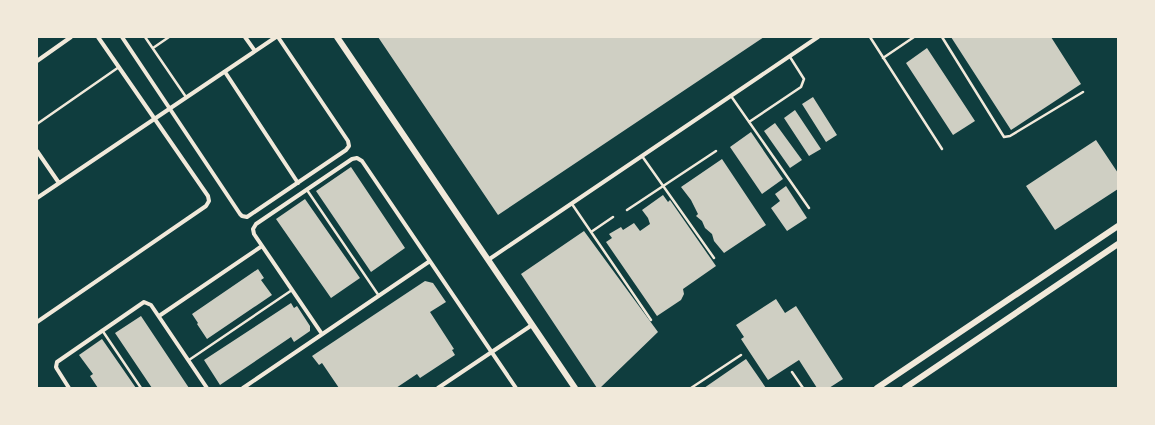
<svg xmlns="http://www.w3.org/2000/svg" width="1155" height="425" viewBox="0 0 1155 425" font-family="Manrope,sans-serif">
	<rect width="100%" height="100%" fill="#0f3d3e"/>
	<path fill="#cfcfc3" d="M378,37h386l-266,178z
		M951,37h100l30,47 -70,46z
		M927,48l48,73 -22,14 -47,-72z
		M813,97l24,38 -11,7 -24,-38z
		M795,110l26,39 -12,7 -25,-38z
		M775,123l27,37 -12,8 -26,-37z
		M751,132l32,47 -21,15 -32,-47z
		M1096,140l22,33v16l-63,41 -29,-44z
		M722,159l44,66 -42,28 -10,-12 -2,-7 -7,-6 -3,-7 -6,-5 2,-2 -7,-14 -10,-13z
		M351,167l54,81 -34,24 -55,-81z
		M786,186l21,32 -20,13 -16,-23 9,-7 -5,-7z
		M663,195l5,7 2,-2 46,66 -33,23 1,5 -3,6 -24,16 -51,-74 6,-4 -3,-4 12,-7 2,3 11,-7 6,8 10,-7 -2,-6 -6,-8z
		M305,199l55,79 -29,20 -55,-79z
		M584,231l74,101 -58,56h-3l-76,-114z
		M258,269l6,9 -3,2 11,15 -65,44 -10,-15 1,-1 -6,-9z
		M425,281l8,2 13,19 -16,10 24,37 -2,1 3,5 -35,23 -3,-4 -21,14h-57l-17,-25 -3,2 -7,-9z
		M776,299l9,14 11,-7 47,73 -14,9h-12l-18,-28 -31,20 -27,-41 3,-2 -8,-12z
		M291,303l3,5 3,-2 13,20v5l-16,11 -3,-5 -71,48 -16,-25z
		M141,316l48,72h-37l-37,-55z
		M102,339l34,49h-38l-8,-12 3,-2 -14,-19z
		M746,359l20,29h-62z"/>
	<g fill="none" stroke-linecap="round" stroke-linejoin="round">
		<path stroke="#f1e9da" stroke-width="2.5" d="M145,37l41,60
			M870,37l72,112
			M942,37l62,100 6,-1 73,-44
			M153,48l16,-11
			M883,58l31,-21
			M731,96l78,112
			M749,122l52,-35 3,-8 -14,-22
			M37,124l82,-57
			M642,156l72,102
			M307,190l72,106
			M572,204l79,116
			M627,210l89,-59
			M591,232l22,-15
			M102,330l39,58
			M189,360l103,-70
			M792,372l11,16
			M691,388l50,-33"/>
		<path stroke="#f1e9da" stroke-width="4" d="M122,37l118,177 2,2 5,1 99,-67 3,-4 -1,-5 -70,-104
			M245,37l10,14
			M37,61l34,-24
			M225,72l73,111
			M37,151l22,32
			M37,198l239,-161
			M488,260l330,-223
			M159,316l103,-70
			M37,322l169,-116 3,-5 -1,-5 -110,-159
			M322,334l-68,-100 -1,-5 3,-5 96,-65 5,-1 5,3 154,227
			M69,388l-12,-19 -1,-2 1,-5 87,-60 7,3 56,83
			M243,388l187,-127
			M438,388l94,-63"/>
		<path stroke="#f1e9da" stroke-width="6" d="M337,37l238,351
			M877,388l241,-162
			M905,388l213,-144"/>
	</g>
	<rect width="1155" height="425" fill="none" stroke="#f1e9da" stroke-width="76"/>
</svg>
